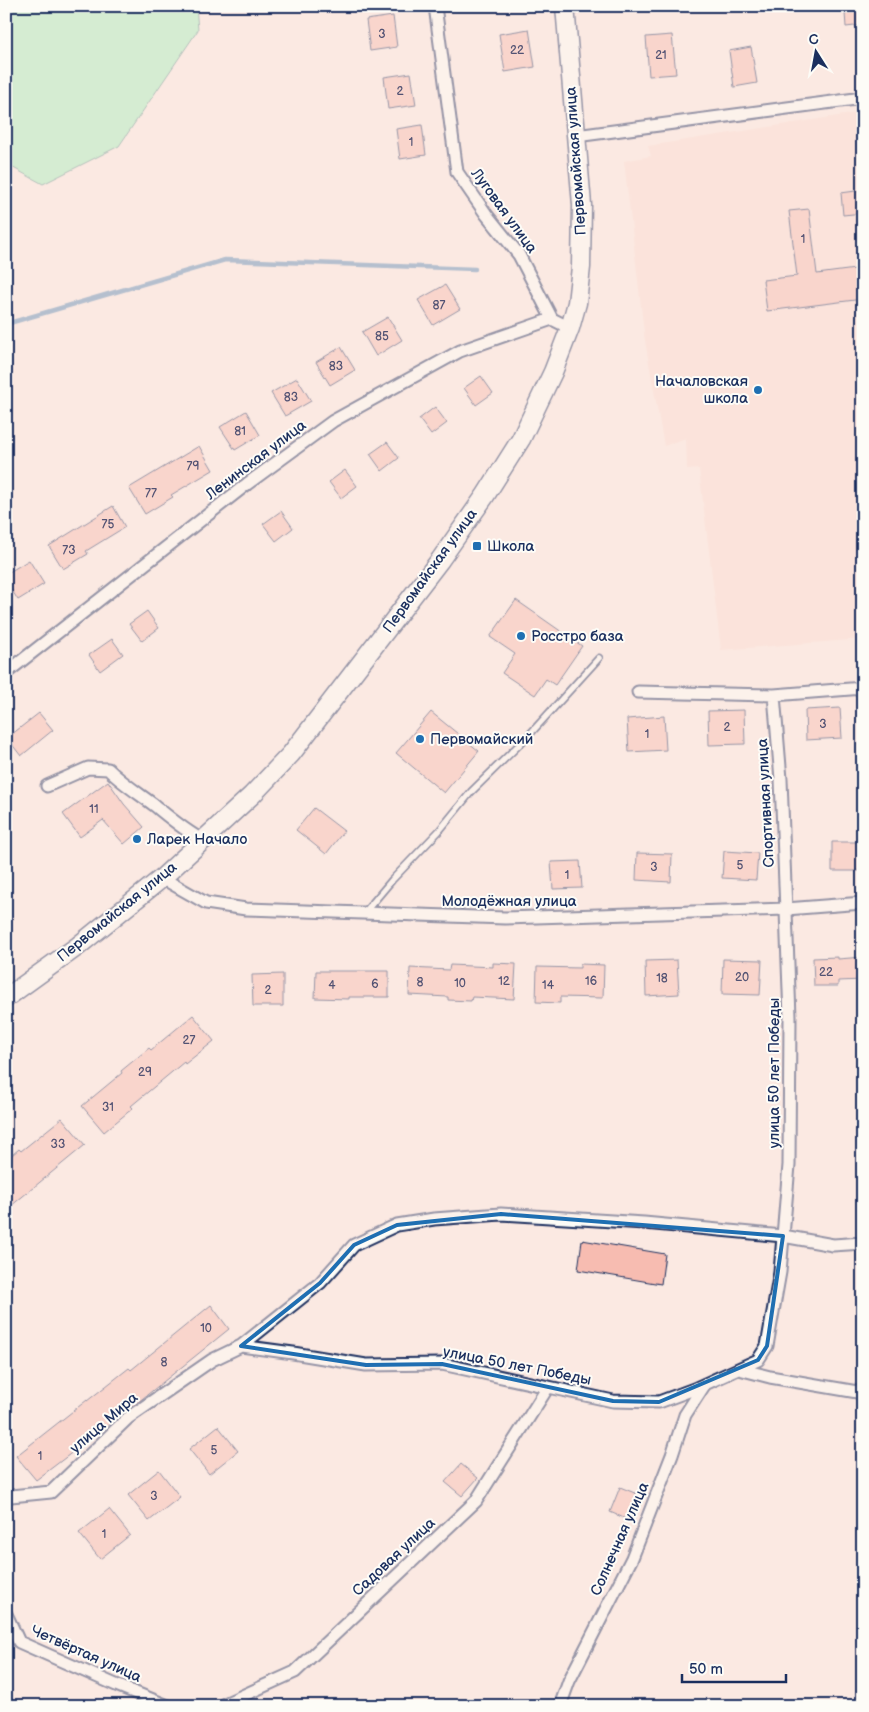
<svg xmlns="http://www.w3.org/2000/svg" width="869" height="1712" viewBox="0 0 869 1712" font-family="'Balsamiq Sans',sans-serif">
	<rect width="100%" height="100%" fill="#fbe9e2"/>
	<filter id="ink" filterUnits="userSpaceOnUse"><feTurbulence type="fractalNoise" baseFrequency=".02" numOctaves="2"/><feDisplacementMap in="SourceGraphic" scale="10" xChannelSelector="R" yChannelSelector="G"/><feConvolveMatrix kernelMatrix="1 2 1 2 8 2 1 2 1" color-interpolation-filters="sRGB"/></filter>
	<g filter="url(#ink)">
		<path fill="#fadcd3" d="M863,112v527l-142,11 -22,-181 -12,1 -1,-32 -22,8 -19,-105 -21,-180 27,-5 -3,-10z"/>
		<path fill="#a6f0be" stroke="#60908e" d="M6,6h190l2,24 -79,116 -76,38 -37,-20z"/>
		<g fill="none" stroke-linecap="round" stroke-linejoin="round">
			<path stroke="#618db6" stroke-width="4.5" d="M6,324l219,-64 250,9"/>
		</g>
		<path fill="#f7bcb1" stroke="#1b2f5e" d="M863,11v14l-17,2 -1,-14z
			M393,16l4,31 -27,4 -4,-31z
			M529,29l6,38 -30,5 -6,-38z
			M672,35l4,39 -27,2 -3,-39z
			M751,47l6,36 -23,4 -5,-36z
			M411,73l5,32 -28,4 -4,-32z
			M422,125l4,30 -26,4 -4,-30z
			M863,190v23l-20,2 -2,-22z
			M809,209l8,65 46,-6v31l-96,12 -4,-31 34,-4 -8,-65z
			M445,285l15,24 -27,16 -15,-25z
			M388,317l14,23 -26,16 -14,-24z
			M341,347l14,23 -25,15 -14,-23z
			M481,376l12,17 -17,12 -12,-17z
			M297,378l14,23 -26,15 -14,-23z
			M435,407l12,16 -16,12 -12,-16z
			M246,411l14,24 -25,15 -15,-23z
			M387,442l12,16 -17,13 -12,-17z
			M199,446l14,24 -42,25 2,2 -28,17 -16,-26z
			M345,470l12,16 -16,12 -12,-16z
			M113,506l12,21 -39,24 2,3 -25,15 -14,-23z
			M281,511l12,17 -17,13 -13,-17z
			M29,560l15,24 -26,16 -12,-19v-7z
			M516,600l66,46 -27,39 -9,-6 -11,16 -33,-22 13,-19 -25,-17z
			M147,611l12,17 -17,13 -13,-17z
			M112,639l11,15 -23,17 -11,-16z
			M840,708l2,30 -36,2 -1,-30z
			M744,710l1,34 -36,1 -1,-34z
			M431,712l48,39 -35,42 -48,-40z
			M39,713l14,17 -32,26 -14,-18z
			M664,716l2,34 -37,2 -2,-33z
			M108,781l16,23 20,23 -20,17 -21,-24 -23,17 -17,-23z
			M314,808l30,23 -18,23 -30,-24z
			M832,842h31v29h-31z
			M724,851l34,2 -2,27 -34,-2z
			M637,853l35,1 -1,28 -35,-2z
			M580,861l2,27 -29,1 -2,-27z
			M838,957v2l25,-2v23l-25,1v5h-24l-1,-28z
			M723,959l39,1 -2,35 -38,-1z
			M677,960l2,34 -33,2 -1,-35z
			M493,963l23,1 -2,35 -42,-2 -1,4 -23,-1v-3l-39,-2 1,-27 39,2 1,-5 43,2z
			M580,964l24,1 -1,33 -43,-1v6l-24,-1 1,-35 43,1z
			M316,971h73v26h-40v2l-34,-1z
			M283,974v32h-30l-1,-31z
			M193,1015l21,26 -29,23 -1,-2 -53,44 2,2 -29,24 -22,-26 40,-33 -1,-2 28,-23 2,2z
			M62,1118l23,27 -74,61 -5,-6v-40l13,-11 2,2z
			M582,1240l83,14 -4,30 -83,-14z
			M211,1305l18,24 -92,74 -101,77 -20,-24 71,-56v1l42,-33 2,2z
			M218,1426l20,25 -29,23 -20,-25z
			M461,1464l17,14 -16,18 -17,-14z
			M159,1470l21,27 -31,24 -21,-26z
			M620,1487l22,9 -11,25 -21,-9z
			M109,1509l21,26 -30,24 -21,-26z"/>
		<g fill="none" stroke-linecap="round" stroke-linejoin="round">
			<g stroke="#1b2f5e" stroke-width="9">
				<path id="lane" d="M365,912l27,-32 47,-49 32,-39 59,-58 69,-76"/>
			</g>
			<g stroke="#1b2f5e" stroke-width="15">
				<path id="street" d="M435,6l22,166 29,42 33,41 33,64 18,9
					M576,136l287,-38
					M6,673l241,-189 86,-63 127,-70 92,-32
					M638,692l136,3 89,-7
					M47,786l41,-18 20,1c14,14 30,24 46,36 16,13 31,26 50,36
					M162,878l44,25 40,6 259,9 281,-9 77,-6
					M241,1346l52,7 73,12 76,-1 171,37 46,1 35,-13 64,-29 9,-14 13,-74 9,-107 1,-148 -9,-238 -7,-84
					M739,1369l31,8 93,16
					M11,1496l40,-4 77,-74 84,-58 29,-14 79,-63 34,-38 43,-20 37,-6 67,-5 143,9 139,13 50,9 30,-2
					M6,1614l13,28 97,43 52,21
					M220,1706l75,-34 181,-171 72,-114
					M560,1706l9,-25 63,-123 40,-103 13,-40 20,-31"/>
			</g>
			<g stroke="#1b2f5e" stroke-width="21">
				<path id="primary" d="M6,998l72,-52 84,-68 90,-83 39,-41 149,-194 45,-64 36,-57 32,-67 17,-44 7,-25 4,-36 1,-62 -17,-199"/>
			</g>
			<use href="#lane" stroke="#fdfcf7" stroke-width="5.5"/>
			<use href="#street" stroke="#fdfcf7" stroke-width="11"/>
			<use href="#primary" stroke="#fdfcf7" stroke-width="18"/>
		</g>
	</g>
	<path d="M0 0H869V1712H0ZM501,1214l282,22 -16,110 -9,14 -99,42 -46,-1 -171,-37 -76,1 -125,-19 79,-63 34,-38 43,-20z" fill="#fbe9e2" fill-opacity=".55" fill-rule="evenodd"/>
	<path fill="none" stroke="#1f6fb2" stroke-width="4" stroke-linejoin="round" d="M501,1214l282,22 -16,110 -9,14 -99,42 -46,-1 -171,-37 -76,1 -125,-19 79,-63 34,-38 43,-20z"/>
	<g fill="#1f6fb2" stroke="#fdfcf7" stroke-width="2">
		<circle cx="758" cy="390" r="5"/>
		<rect x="472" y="541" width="10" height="10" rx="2.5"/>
		<circle cx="521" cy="636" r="5"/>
		<circle cx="420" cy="739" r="5"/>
		<circle cx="137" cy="839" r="5"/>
	</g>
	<g text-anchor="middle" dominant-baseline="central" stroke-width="4" stroke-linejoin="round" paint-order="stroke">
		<g font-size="12" fill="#525273">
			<text x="382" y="34">3</text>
			<text x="517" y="50">22</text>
			<text x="661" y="55">21</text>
			<text x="400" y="91">2</text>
			<text x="411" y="142">1</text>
			<text x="803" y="239">1</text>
			<text x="439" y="305">87</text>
			<text x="382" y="336">85</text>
			<text x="336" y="366">83</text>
			<text x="291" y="397">83</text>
			<text x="240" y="431">81</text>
			<text x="193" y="466">79</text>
			<text x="151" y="493">77</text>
			<text x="108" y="524">75</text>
			<text x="69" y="550">73</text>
			<text x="823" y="724">3</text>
			<text x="727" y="727">2</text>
			<text x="647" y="734">1</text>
			<text x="94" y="809">11</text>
			<text x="740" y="865">5</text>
			<text x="654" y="867">3</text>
			<text x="567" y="875">1</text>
			<text x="826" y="972">22</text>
			<text x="742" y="977">20</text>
			<text x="662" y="978">18</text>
			<text x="504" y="981">12</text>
			<text x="591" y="981">16</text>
			<text x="420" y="982">8</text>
			<text x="460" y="983">10</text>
			<text x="375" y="984">6</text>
			<text x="332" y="985">4</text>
			<text x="548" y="985">14</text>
			<text x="268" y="990">2</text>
			<text x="189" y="1040">27</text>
			<text x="145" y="1072">29</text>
			<text x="108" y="1107">31</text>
			<text x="58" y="1144">33</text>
			<text x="206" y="1328">10</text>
			<text x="164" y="1362">8</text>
			<text x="214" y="1450">5</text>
			<text x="40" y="1456">1</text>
			<text x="154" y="1496">3</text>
			<text x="104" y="1534">1</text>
		</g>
		<g font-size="15" fill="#1b2f5e" stroke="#fdfcf7">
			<text transform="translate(576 161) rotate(-94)">Первомайская улица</text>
			<text transform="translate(504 211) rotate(54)">Луговая улица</text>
			<text transform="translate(256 460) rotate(-37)">Ленинская улица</text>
			<text transform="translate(430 571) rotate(-54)">Первомайская улица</text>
			<text transform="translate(766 803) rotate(-93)">Спортивная улица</text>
			<text x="509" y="901">Молодёжная улица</text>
			<text transform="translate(117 912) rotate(-39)">Первомайская улица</text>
			<text transform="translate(774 1073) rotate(-90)">улица 50 лет Победы</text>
			<text transform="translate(517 1366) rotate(11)">улица 50 лет Победы</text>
			<text transform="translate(104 1423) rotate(-41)">улица Мира</text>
			<text transform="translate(620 1539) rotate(-66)">Солнечная улица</text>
			<text transform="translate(394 1557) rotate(-43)">Садовая улица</text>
			<text transform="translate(86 1654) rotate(24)">Четвёртая улица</text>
		</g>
		<g font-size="15" fill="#1b2f5e" stroke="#fdfcf7" text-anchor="start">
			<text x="748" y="381" text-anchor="end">Началовская<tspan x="748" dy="17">школа</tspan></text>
			<text x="487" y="546">Школа</text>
			<text x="531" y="636">Росстро база</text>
			<text x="430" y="739">Первомайский</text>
			<text x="147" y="839">Ларек Начало</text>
		</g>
	</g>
	<rect width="869" height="1712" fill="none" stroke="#fdfcf7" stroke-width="25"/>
	<rect x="12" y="12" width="844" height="1687" fill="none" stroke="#1b2f5e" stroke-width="2" filter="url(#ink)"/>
	<g transform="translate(816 52) rotate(349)" stroke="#fdfcf7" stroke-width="4" paint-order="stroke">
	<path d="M0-4L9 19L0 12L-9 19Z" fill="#1b2f5e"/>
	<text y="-8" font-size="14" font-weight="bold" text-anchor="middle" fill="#1b2f5e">С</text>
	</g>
	<path d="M682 1674v8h104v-8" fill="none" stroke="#1b2f5e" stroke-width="2.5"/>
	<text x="689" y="1674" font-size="15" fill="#1b2f5e" stroke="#fdfcf7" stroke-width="4" paint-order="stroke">50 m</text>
</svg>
